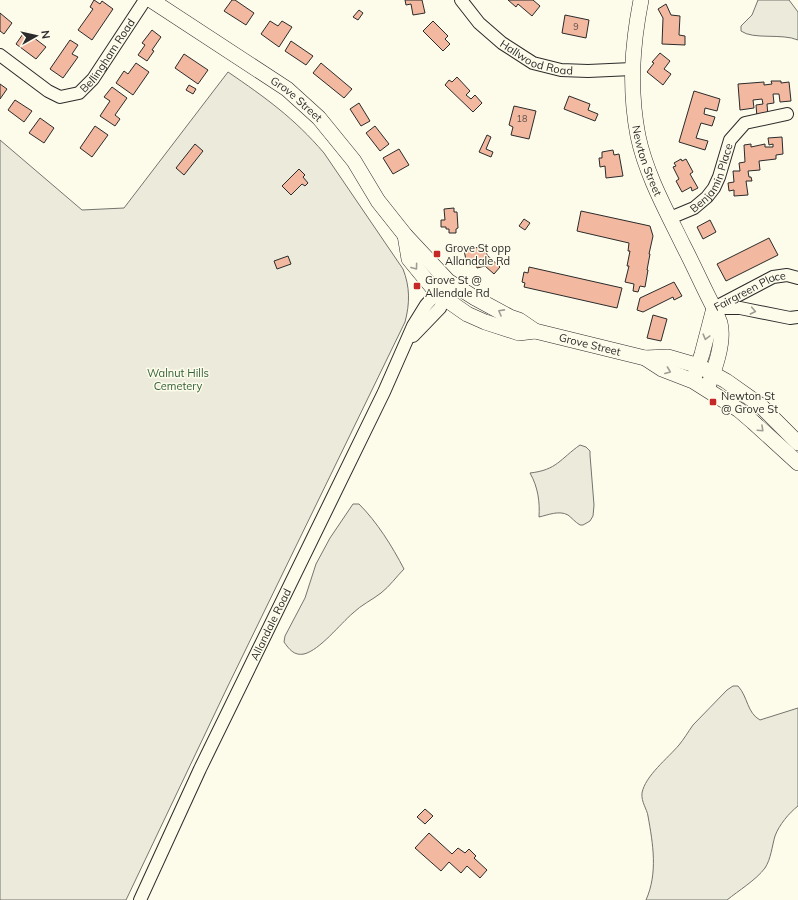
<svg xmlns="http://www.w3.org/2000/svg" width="798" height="900" viewBox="0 0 798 900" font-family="Mulish,sans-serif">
	<rect width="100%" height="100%" fill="#fdfbea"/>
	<path fill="#ecebdb" stroke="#74746e" d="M758,0h31l9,12v28c-16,-7 -45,0 -57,-9v-5l11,-11z
		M228,72c38,26 66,46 96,81l79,116c7,18 7,34 2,53l-179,368 -100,210h-126v-760l82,70 42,-2z
		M580,445l6,2 4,4v4l4,50 -1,11 -3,5 -7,4h-3c-5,-3 -8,-7 -12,-10 -9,-5 -20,0 -29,2 1,-15 -1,-30 -9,-44 27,-3 30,-14 50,-28z
		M353,504h6c18,18 33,42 45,65 -8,8 -14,17 -23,24 -9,7 -20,12 -28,20 -13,11 -33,37 -49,41 -10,2 -15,-5 -20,-12l1,-6 20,-38 11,-34 14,-26z
		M733,686h5c10,11 9,27 22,34l38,-12v98c-9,7 -19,19 -23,30 -3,10 -4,23 -10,32 -9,12 -27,23 -38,32h-81c12,-27 7,-56 2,-84 -1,-7 -7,-14 -6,-23 3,-17 26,-35 37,-48 5,-6 9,-13 14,-20 11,-12 23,-23 34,-35z"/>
	<path fill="#f2b8a0" stroke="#2b2b2b" d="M94,0l6,4 2,-3 11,8 -21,31 -14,-10 15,-21 -3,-2z
		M232,0h3l19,13 -8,12 -22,-14z
		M405,0h17l3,13 -12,2 -2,-11 -5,1z
		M508,0h25l7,6 -8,10 -14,-12 -2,3z
		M666,4l5,11 9,1 -1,19 6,1v9l-23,-1 1,-26 -5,-9z
		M359,10l4,3 -5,7 -5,-3z
		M0,13l12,10 -8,11 -4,-3z
		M565,15l24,5 -3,18 -24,-5z
		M270,21l8,5 4,-5 10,6 -13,20 -18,-13z
		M433,21l15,15 -3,3 5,5 -7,7 -20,-20z
		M152,30l9,7 -9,13 2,1 -7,10 -9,-6 7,-10 -3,-2z
		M25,31l21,16 -10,12 -20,-15z
		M70,40l8,5 -6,9 6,3 -15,21 -13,-9z
		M291,41l22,15 -7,9 -21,-14z
		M660,53l10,8 -6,8 7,5 -8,11 -16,-13 7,-9 -2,-1z
		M184,54l24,16 -10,14 -23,-16z
		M136,63l13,9 -16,23 -17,-12 8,-12 4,3z
		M321,63l31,26 -8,9 -31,-25z
		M457,77l13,14 -4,4 5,4 4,-4 7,8 -9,9 -28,-27 4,-5 3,2z
		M771,81h10v2l8,-1 2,19 -11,1 -1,-8h-6l1,9 -7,1 1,12 -11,1 -1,-12 7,-1 -1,-5 -9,1 1,8 -14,2 -2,-26 26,-2v3l8,-1z
		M0,84l7,5 -7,10z
		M189,85l7,4 -3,5 -7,-4z
		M112,87l15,11 -12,17 5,4 -5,7 -15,-10 10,-15 -6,-4z
		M694,91l26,8 -3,12 -12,-3 -1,6 11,3 -3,9 -11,-3 -5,15 12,3 -3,9 -26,-8z
		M569,96l21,8 -2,6 10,4 -3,7 -31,-12z
		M15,100l17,11 -8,11 -16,-12z
		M359,103l11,18 -9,5 -11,-17z
		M514,106l22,5 -7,28 -18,-4 2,-8 -4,-2z
		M40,118l14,10 -10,15 -15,-10z
		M95,126l13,9 -16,22 -12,-9z
		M375,126l14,18 -9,7 -14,-18z
		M487,135l4,2 -5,12 7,3 -2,5 -12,-5z
		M782,137l1,17 -7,1v4l-17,2 1,9 -12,1 1,6h2l1,4h-6l2,14 -14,1v-6l-5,1 -1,-8 6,-1 -1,-11h7l-1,-8 6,-1 -1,-17 7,-1v3l14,-3v3h8v-3l-4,1 -1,-7z
		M195,144l8,7 -19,24 -8,-7z
		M399,149l10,16 -16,9 -10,-16z
		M613,150l1,5 5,-1 4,22 -17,2 -1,-12 -5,1 -1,-9h3v-6z
		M681,159l1,2 4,-2 7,13 -3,2 8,14 -6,3 -1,-4 -9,5 -6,-11 3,-2 -6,-12 3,-1 -2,-3z
		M299,169l6,6 -2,2 5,6 -3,3 -3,-2 -11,11 -9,-9z
		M454,208v4h3l1,16 -2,1v4h-7v-4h-3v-2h-5v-7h4l-1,-11z
		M581,211l69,15 3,10 -4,18h1l-3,16h1l-3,17 -5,-1 -2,6 -5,-1 1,-7 -9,-2 4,-16h-2l3,-15h-2l1,-8 -52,-12z
		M524,219l6,4 -5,7 -6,-4z
		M710,220l6,12 -13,7 -6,-12z
		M769,238l9,17 -52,26 -9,-17z
		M485,246l2,9 13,12 -6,7 -9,-8 -8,2 -1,-4 -9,1 -3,-15z
		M288,256l3,8 -14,5 -3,-8z
		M529,267l93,21 -5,20 -93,-21 1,-4 -3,-1 2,-10 4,1z
		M674,282l8,14 -8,4 -1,-3 -30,15 -6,-2 3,-12z
		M653,315l14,4 -6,22 -14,-3z
		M425,809l8,7 -8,8 -8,-7z
		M429,833l23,21 6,-6 7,5 4,-4 7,7 -2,2 13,12 -7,8 -13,-12 -6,7 -12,-11 -8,9 -26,-23z"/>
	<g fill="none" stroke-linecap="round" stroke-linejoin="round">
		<g stroke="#2b2b2b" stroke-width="14">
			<g id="minor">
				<path id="s1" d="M461,0l18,23 23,20 31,20 28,7 27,1 44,-2"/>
				<path id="s2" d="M0,55l48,36 12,6 19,-4 14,-14 52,-79"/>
				<path id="s3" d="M670,218l24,-10 13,-11 7,-9 5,-11 11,-37 15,-17 42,-9"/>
				<path id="s4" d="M714,308l59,-31 14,-2 11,3"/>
				<path d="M715,308h25l50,10 8,-1"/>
				<path d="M413,336l27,-28 6,-18"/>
				<path id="s5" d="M140,900l60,-131 184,-377 29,-66 13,-21 16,-18"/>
			</g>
		</g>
		<g stroke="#2b2b2b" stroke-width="16">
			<g id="major">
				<path id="s6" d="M151,0l136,89 32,29 35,43 24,40 27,34 43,46 27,17 35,19 9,3 16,11"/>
				<path id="s7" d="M641,0c-9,46 -12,89 -3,136 8,38 28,74 45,109 11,21 20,42 31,63 2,5 4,10 6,15 5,19 -6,48 -13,66"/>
				<path id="s8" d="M405,235l4,24 28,34 30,21 18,8 34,11 16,-2 110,27 23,-1 31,9 27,15 34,24 38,38"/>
				<path d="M645,358l17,11 31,12 46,29 14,12 45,41"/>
				<path d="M695,375l7,-21 12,-46"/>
			</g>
		</g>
		<use href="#minor" stroke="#fdfbea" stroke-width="12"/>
		<use href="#major" stroke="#fdfbea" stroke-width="15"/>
	</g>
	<defs><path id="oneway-chevron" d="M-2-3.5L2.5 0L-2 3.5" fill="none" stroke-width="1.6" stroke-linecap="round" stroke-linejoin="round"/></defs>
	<g stroke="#9e9d94">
		<use href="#oneway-chevron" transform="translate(415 267) rotate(54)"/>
		<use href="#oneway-chevron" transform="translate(753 311) rotate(11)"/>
		<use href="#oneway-chevron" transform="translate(501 312) rotate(-151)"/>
		<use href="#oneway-chevron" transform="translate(706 337) rotate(105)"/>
		<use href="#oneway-chevron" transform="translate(668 371) rotate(21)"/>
		<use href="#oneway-chevron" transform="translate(761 429) rotate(43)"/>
	</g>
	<g fill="#c62828" stroke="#fdfbea" stroke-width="1.5">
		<rect x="433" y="250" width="8" height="8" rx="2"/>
		<rect x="413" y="282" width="8" height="8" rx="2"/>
		<rect x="709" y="398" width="8" height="8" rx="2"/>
	</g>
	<g text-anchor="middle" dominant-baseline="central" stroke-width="3" stroke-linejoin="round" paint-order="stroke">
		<g font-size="9" fill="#5d4e48">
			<text x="576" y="26">9</text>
			<text x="522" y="118">18</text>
		</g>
		<g font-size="11" fill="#2b2b2b" stroke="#fdfbea">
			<text stroke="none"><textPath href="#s2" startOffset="140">Bellingham Road</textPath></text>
			<text stroke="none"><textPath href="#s1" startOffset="98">Hallwood Road</textPath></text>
			<text stroke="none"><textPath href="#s6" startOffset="176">Grove Street</textPath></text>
			<text stroke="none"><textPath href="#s7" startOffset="163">Newton Street</textPath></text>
			<text stroke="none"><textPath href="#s3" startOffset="62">Benjamin Place</textPath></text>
			<text stroke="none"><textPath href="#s4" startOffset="40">Fairgreen Place</textPath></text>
			<text stroke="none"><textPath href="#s8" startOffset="233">Grove Street</textPath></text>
			<text stroke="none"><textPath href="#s5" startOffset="305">Allandale Road</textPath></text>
		</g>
		<g font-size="11" fill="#2b2b2b" stroke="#fdfbea" text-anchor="start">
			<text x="445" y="248">Grove St opp<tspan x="445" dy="13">Allandale Rd</tspan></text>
			<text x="425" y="280">Grove St @<tspan x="425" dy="13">Allendale Rd</tspan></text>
			<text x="721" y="396">Newton St<tspan x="721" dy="13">@ Grove St</tspan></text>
		</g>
		<g font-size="11" fill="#34623c" stroke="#fdfbea">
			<text x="178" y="373">Walnut Hills<tspan x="178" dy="13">Cemetery</tspan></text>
		</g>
	</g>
	<g transform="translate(36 36) rotate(82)" stroke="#fdfbea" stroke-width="3" paint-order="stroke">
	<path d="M0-3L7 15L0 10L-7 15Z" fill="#2b2b2b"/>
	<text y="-6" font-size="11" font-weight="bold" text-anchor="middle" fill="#2b2b2b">N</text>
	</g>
</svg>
